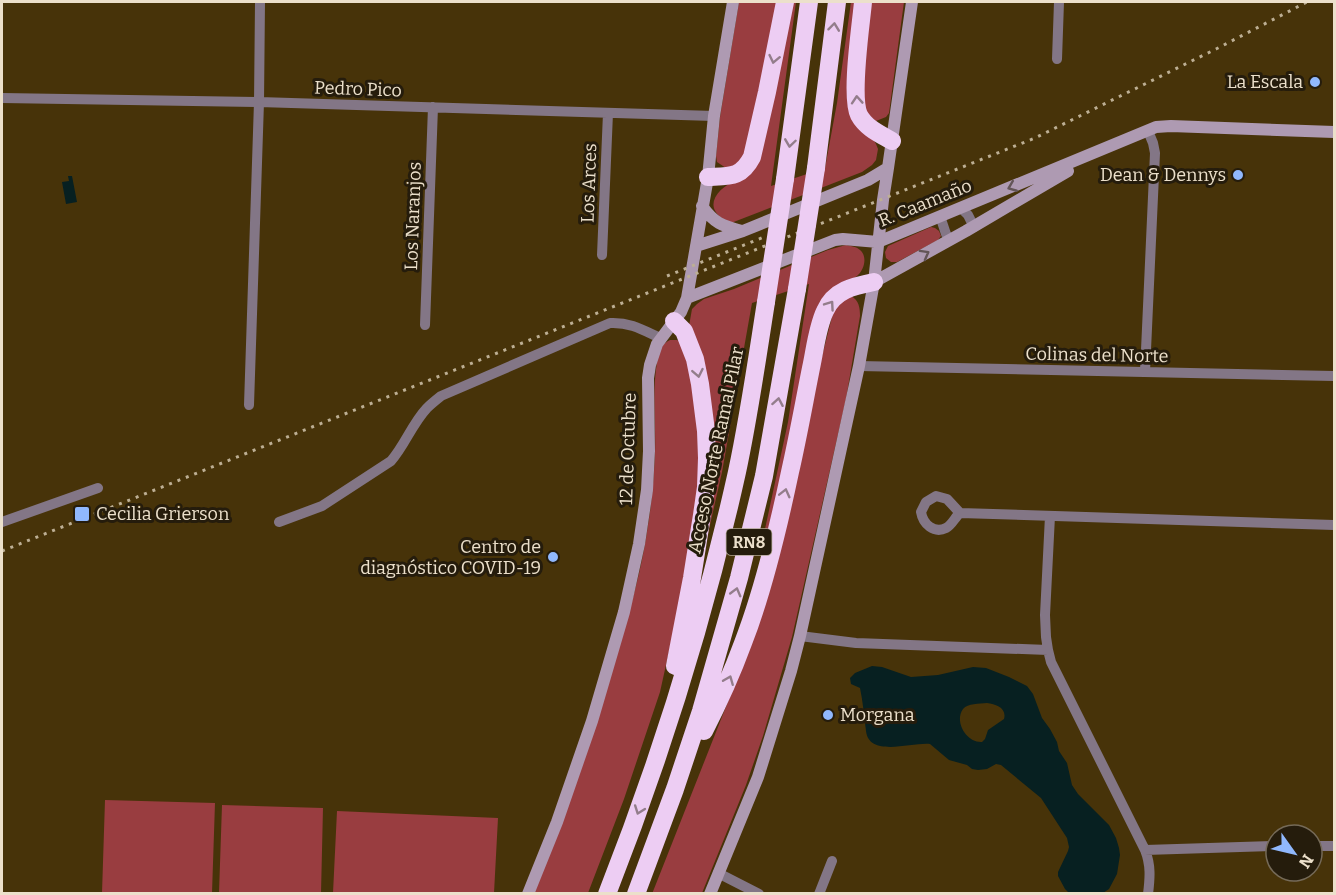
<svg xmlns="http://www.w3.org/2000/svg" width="1336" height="895" viewBox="0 0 1336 895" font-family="Bitter,serif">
	<rect width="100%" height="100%" fill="#473309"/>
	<path fill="#993d40" d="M739,2h40l-34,160 -19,6 -9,-6 -1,-6 4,-39z
		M789,2h7l-25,184 54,-18 12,-65 14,-101h7l-8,98 26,44 2,5 -2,11 -4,5 -10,7 -131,51c-31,-13 -16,-34 7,-44z
		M869,2h35l-15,111 -3,4 -10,4 -14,-10z
		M931,227l4,1 4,3 2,5 -3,4 -41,22h-6l-5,-4 -1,-6 3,-6z
		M846,245c5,1 11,2 14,5 8,7 4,20 -3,26 -8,6 -17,10 -25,16l-61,233 -9,29v-11l26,-121 21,-138 -57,19 -30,169 -25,110 14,-92 -22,-164 3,-17 5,-5 7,-5 30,-10 94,-39z
		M851,296c8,4 9,12 9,20l-14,83 -54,238 -29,99 -17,49 -44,108 -50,1 94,-238 88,-347 5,-9z
		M670,340h7l6,3 8,18 10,104 -20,132 -21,95 -36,107 -36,94 -55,1c21,-59 41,-118 62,-177 21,-63 44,-126 53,-192 4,-24 6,-48 7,-72 1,-30 -3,-61 2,-91 1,-10 4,-18 13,-22z
		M105,800l110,3 -3,90h-110z
		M222,805l101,3 -2,85h-102z
		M337,811l161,7 -4,75h-161z"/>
	<path fill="#072021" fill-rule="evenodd" d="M68,176h4l5,26 -11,2 -4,-22 7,-1z
		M872,666l10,1 29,10 27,-2 35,-8 13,1 23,9 18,9 6,8 9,24 8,11 7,13 2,9 8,12 5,22 6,9 31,31 7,13 3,10 1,7 -3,19 -8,15 -6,4h-34l-4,-4 -7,-13v-4l10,-21 1,-4 -2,-9 -26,-40 -40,-33 -5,-1 -9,5 -9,1 -6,-1 -5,-4 -18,-5 -19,-16c-18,-2 -61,14 -64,-13 -2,-15 -3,-29 -6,-43l-9,-4 -1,-6 5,-5zM987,703c9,1 20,5 17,16l-16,11 -3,9 -3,3c-16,1 -28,-21 -19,-33 5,-6 16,-5 24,-6z"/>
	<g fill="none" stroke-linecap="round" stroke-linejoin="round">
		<path stroke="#837686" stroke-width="10" d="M1057,59l2,-57
			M2,98l257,4 455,14
			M961,208l7,7 6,12
			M940,216l6,18 4,6
			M602,255l6,-142
			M425,325l8,-218
			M859,366l475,10
			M1145,372l10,-219 -2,-10 -5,-12
			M249,405l10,-303 1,-100
			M936,496l11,3 13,14c-5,4 -8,12 -14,15 -12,6 -23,-4 -25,-16l5,-10z
			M960,513l374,12
			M1050,516l-5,99 1,22 2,13 3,12 94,188c6,15 5,28 3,44
			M2,522l96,-34
			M279,522l43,-16 69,-45c14,-16 21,-37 36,-53 4,-4 9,-8 14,-12l169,-73c20,-1 33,7 50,15
			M800,636l56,7 192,7
			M1312,846h22
			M1145,850l131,-4
			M718,873l41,21
			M819,894l13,-33"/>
		<path stroke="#ae9ab2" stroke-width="12" d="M702,206c12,17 20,20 40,25
			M696,246l47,-15 125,-51 20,-12
			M874,282l92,-51 102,-60
			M687,298l148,-58 8,-1 35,3 278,-115 15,-1 163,6
			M528,894l29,-72 35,-101 32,-109 15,-68 8,-54 2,-39 -1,-73 2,-13 7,-21 24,-32 6,-14 21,-121 6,-61 19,-114
			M710,894l48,-117 33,-106 9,-35 59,-270 15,-84 9,-82 5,-32 24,-166"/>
		<path stroke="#edcdf3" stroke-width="18" d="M863,2c-2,23 -13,94 -4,113 7,13 21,19 33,26
			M816,168l21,-166
			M708,177c22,-1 33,1 44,-20l15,-65 18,-90
			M785,179l24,-177
			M674,321l10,10 11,28 5,25 6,47 1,27 -1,29 -4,28 -10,63 -17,88
			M704,731c15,-29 28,-58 39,-88 21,-54 35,-114 47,-171 8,-35 14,-69 21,-104 4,-18 6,-40 14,-57 9,-21 29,-25 49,-29
			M607,894c54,-137 98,-278 130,-422 12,-56 20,-113 29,-170
			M636,894l39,-105 26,-78 38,-133 25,-102 33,-187"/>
		<path stroke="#bdaf94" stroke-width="3" stroke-dasharray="3 6" stroke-linecap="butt" d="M667,276l97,-39
			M2,551l1033,-413 181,-89 91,-47"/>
		<path stroke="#edcdf3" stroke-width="18" d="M797,289l19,-121
			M766,302l19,-123"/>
	</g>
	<defs><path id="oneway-chevron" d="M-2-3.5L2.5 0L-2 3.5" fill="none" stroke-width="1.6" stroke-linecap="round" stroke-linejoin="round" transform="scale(1.5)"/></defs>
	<g stroke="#937d8b">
		<use href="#oneway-chevron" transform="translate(834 27) rotate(-83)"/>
		<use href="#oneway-chevron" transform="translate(774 59) rotate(102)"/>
		<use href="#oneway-chevron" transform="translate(857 100) rotate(-94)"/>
		<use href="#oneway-chevron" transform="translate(790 143) rotate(98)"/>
		<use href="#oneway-chevron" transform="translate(830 305) rotate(-55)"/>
		<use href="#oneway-chevron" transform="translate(698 373) rotate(79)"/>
		<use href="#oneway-chevron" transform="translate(778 402) rotate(-80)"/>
		<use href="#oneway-chevron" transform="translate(785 493) rotate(-76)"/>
		<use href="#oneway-chevron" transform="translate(736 592) rotate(-75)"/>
		<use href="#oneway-chevron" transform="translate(729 680) rotate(-68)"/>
		<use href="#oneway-chevron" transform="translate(639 810) rotate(110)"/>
	</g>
	<g stroke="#635557">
		<use href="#oneway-chevron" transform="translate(1012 187) rotate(158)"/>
		<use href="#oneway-chevron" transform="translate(925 254) rotate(-29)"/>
	</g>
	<g fill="#90b8fd" stroke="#251c0c" stroke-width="2">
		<circle cx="1315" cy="82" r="6"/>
		<circle cx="1238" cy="175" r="6"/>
		<rect x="74" y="506" width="16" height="16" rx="3"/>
		<circle cx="553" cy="557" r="6"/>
		<circle cx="828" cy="715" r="6"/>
	</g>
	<g text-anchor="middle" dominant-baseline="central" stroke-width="6" stroke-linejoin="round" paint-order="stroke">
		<rect fill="#251c0c" stroke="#b0a592" stroke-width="1.5" x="726.5" y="529" width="45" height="26" rx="4.5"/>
		<g font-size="16" font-weight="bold" fill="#ece0cb">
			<text x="749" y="542">RN8</text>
		</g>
		<g font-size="18" fill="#ece0cb" stroke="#251c0c" text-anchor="end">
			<text x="1303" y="82">La Escala</text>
			<text x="1226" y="175">Dean &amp; Dennys</text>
			<text x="96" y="514" text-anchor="start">Cecilia Grierson</text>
			<text x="541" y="547">Centro de<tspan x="541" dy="21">diagnóstico COVID-19</tspan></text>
			<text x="840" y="715" text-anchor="start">Morgana</text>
		</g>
		<g font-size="18" fill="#ece0cb" stroke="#251c0c">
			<text transform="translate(358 89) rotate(2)">Pedro Pico</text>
			<text transform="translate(589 183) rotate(-88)">Los Arces</text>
			<text transform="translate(925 203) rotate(-22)">R. Caamaño</text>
			<text transform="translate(413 216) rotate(-88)">Los Naranjos</text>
			<text transform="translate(1097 355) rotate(1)">Colinas del Norte</text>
			<text transform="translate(628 449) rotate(-88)">12 de Octubre</text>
			<text transform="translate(716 450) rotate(-78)">Acceso Norte Ramal Pilar</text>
		</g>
	</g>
	<rect width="1336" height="895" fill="none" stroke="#ece0cb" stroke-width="6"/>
	<g transform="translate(1294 853) rotate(124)"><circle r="28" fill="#251c0c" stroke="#756a58" stroke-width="1.5"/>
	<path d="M0-4.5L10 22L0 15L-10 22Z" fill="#90b8fd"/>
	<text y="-9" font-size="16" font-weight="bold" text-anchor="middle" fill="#ece0cb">N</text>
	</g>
</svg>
